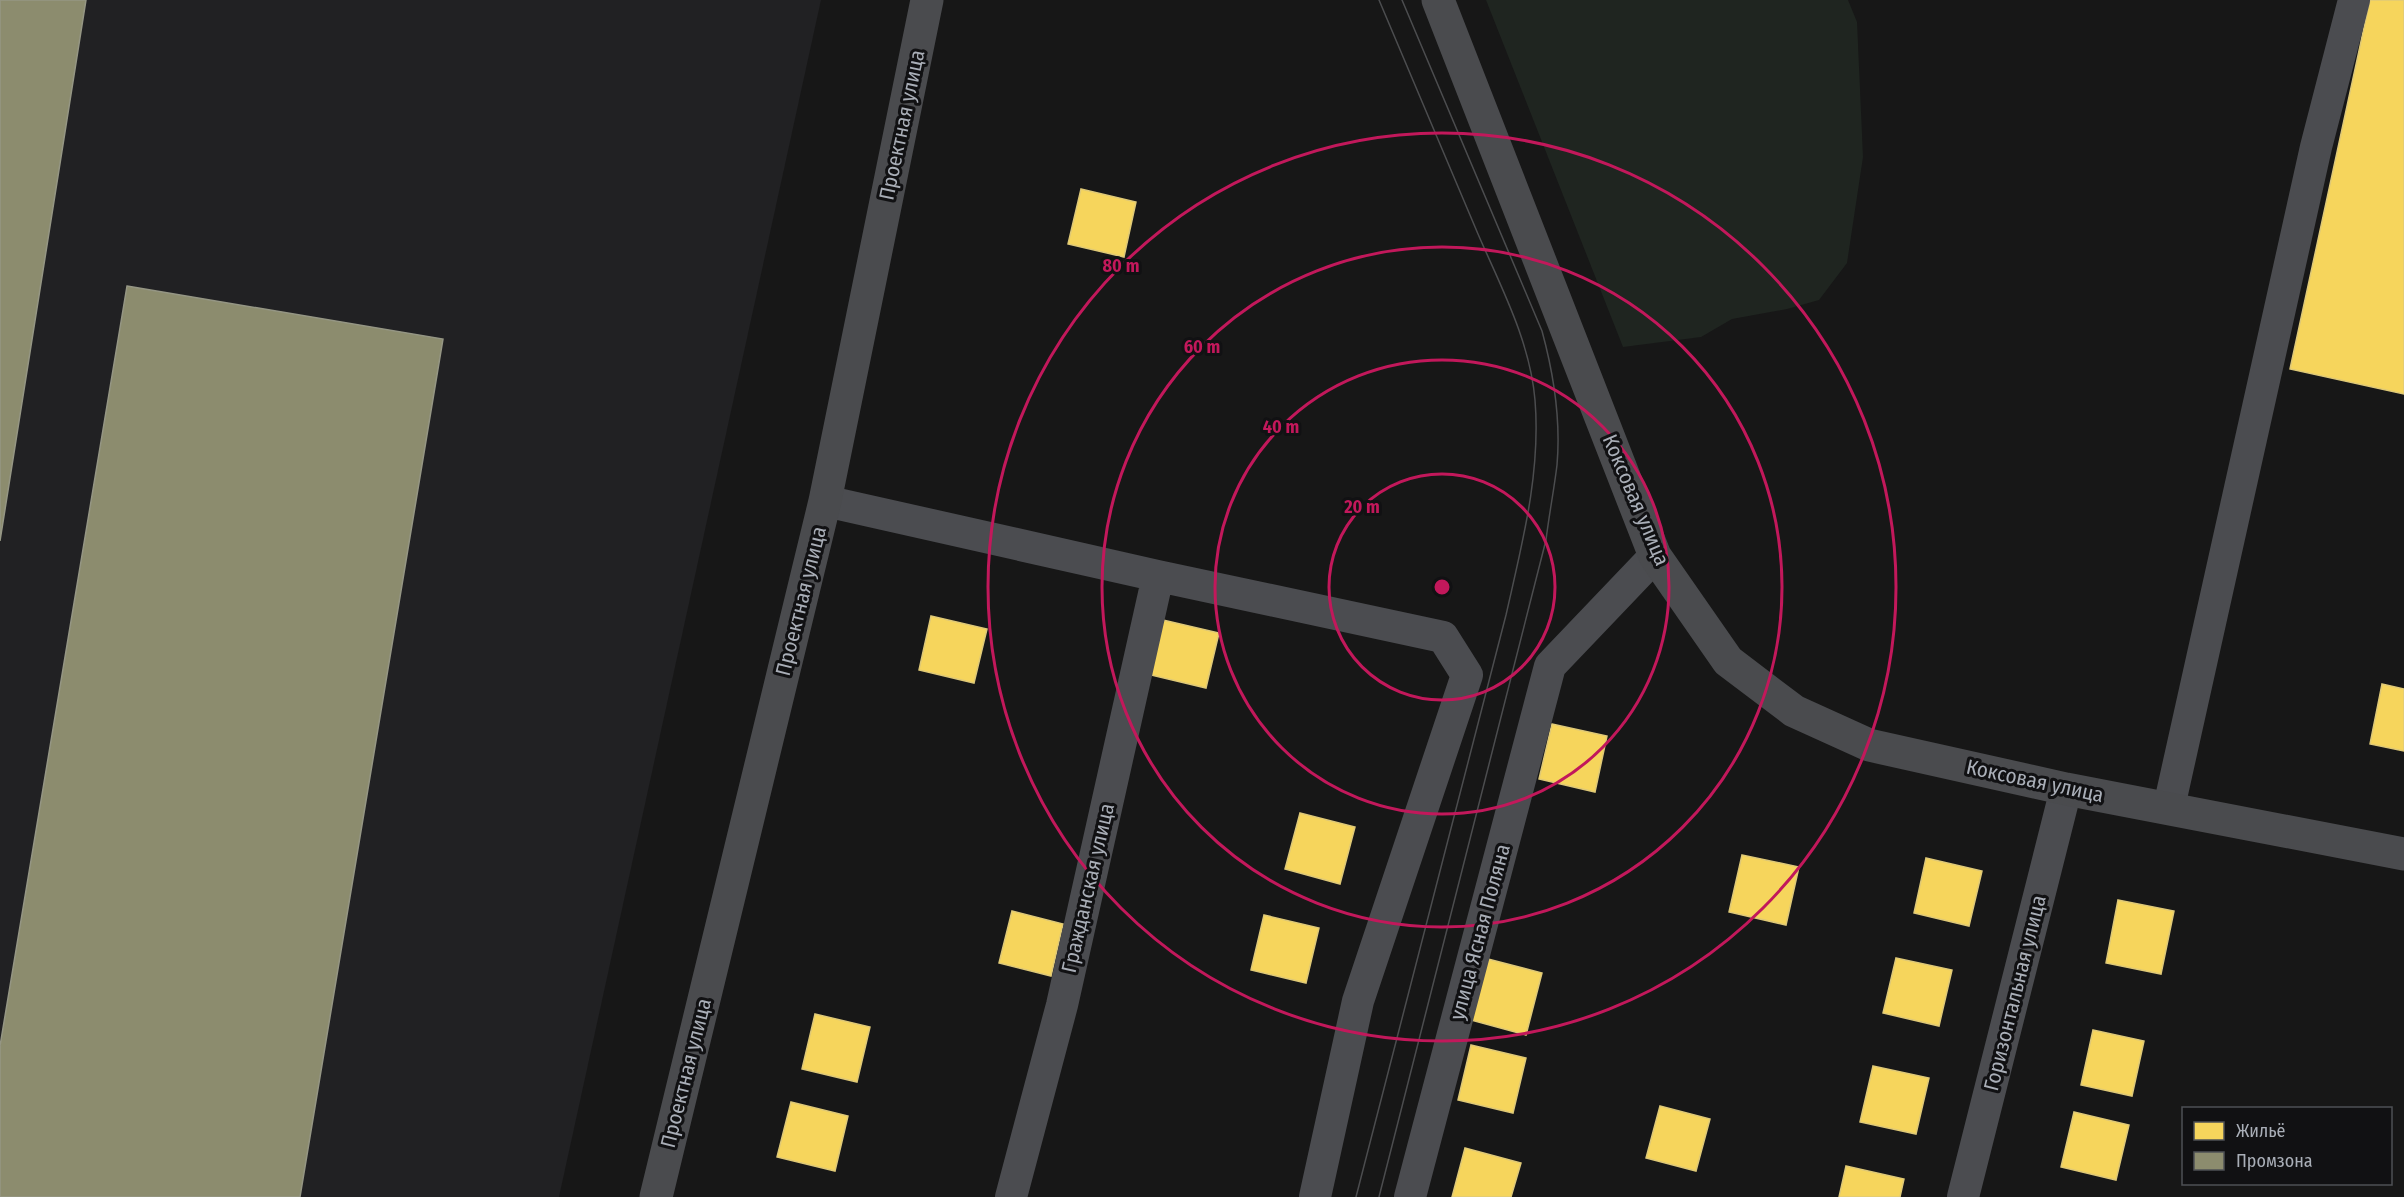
<svg xmlns="http://www.w3.org/2000/svg" width="2404" height="1197" viewBox="0 0 2404 1197" font-family="'Fira Sans Condensed',sans-serif">
	<rect width="100%" height="100%" fill="#171717"/>
	<path fill="#212123" d="M0,0h821l-262,1197h-559z"/>
	<path fill="#1f2520" d="M1486,0h362l9,22 6,135 -16,106 -28,37 -32,9 -55,10 -31,18 -78,10z"/>
	<path fill="#f6d55c" stroke="#dfc977" stroke-width="1.5" d="M2370,0h34v394l-114,-25z
		M1081,189l55,13 -12,55 -56,-13z
		M931,616l56,13 -13,54 -55,-13z
		M1163,620l56,13 -13,55 -55,-13z
		M2382,684l22,5v62l-34,-7z
		M1552,724l55,12 -12,56 -56,-13z
		M1300,813l55,14 -15,57 -55,-15z
		M1742,855l57,12 -13,58 -57,-13z
		M1926,858l56,13 -13,55 -55,-13z
		M2118,900l56,11 -13,63 -55,-11z
		M1012,911l51,13 -12,52 -52,-13z
		M1264,915l55,13 -13,55 -55,-13z
		M1896,958l56,12 -13,56 -56,-13z
		M1488,959l54,14 -16,62 -55,-15z
		M815,1014l55,13 -13,55 -55,-13z
		M2093,1030l51,11 -12,55 -51,-11z
		M1471,1045l55,13 -13,55 -55,-13z
		M1873,1066l56,12 -13,56 -56,-12z
		M791,1102l57,14 -13,55 -58,-14z
		M1660,1106l50,13 -14,52 -50,-13z
		M2074,1112l55,13 -13,55 -55,-13z
		M1465,1148l56,15 -10,34h-59z
		M1846,1166l58,13 -4,18h-61z"/>
	<path fill="#8c8c6e" stroke="#959684" stroke-width="1.5" d="M0,0h86l-86,541z
		M127,286l316,53 -143,858h-300v-151z"/>
	<g fill="none" stroke-linecap="round" stroke-linejoin="round">
		<path stroke="#4b4c50" stroke-width="32" d="M825,501l333,75 285,61 24,38 -109,326 -43,196
			M2169,807l147,-660 38,-147
			M1011,1197l51,-192 96,-429
			M1410,1197l140,-531 105,-110
			M1963,1197l103,-408"/>
		<path stroke="#4a4b4e" stroke-width="33" d="M1438,0l217,556 73,105 66,50 75,34 197,44 338,65
			M656,1197l169,-696 102,-501"/>
		<path stroke="#4c4d4f" stroke-width="1.5" d="M1356,1197l150,-582c16,-71 35,-142 29,-215 -5,-59 -34,-113 -57,-166 -33,-78 -66,-156 -99,-234
			M1379,1197l167,-657c3,-25 8,-50 11,-75 4,-46 -3,-90 -15,-134l-140,-331"/>
	</g>
	<g fill="none" stroke="#c2185b" stroke-width="3">
		<circle cx="1442" cy="587" r="113"/>
		<circle cx="1442" cy="587" r="227"/>
		<circle cx="1442" cy="587" r="340"/>
		<circle cx="1442" cy="587" r="454"/>
	</g>
	<g text-anchor="middle" dominant-baseline="central" stroke-width="6" stroke-linejoin="round" paint-order="stroke">
		<g font-size="21" fill="#a9aeb7" stroke="#111113">
			<text transform="translate(902 125) rotate(-78)">Проектная улица</text>
			<text transform="translate(1636 500) rotate(67)">Коксовая улица</text>
			<text transform="translate(801 601) rotate(-76)">Проектная улица</text>
			<text transform="translate(2035 781) rotate(12)">Коксовая улица</text>
			<text transform="translate(1088 888) rotate(-77)">Гражданская улица</text>
			<text transform="translate(1480 932) rotate(-75)">улица Ясная Поляна</text>
			<text transform="translate(2015 993) rotate(-76)">Горизонтальная улица</text>
			<text transform="translate(686 1073) rotate(-76)">Проектная улица</text>
		</g>
	</g>
	<circle cx="1442" cy="587" r="9" fill="#c2185b" stroke="#111113" stroke-width="3"/>
	<g font-size="18" text-anchor="middle" font-weight="bold" fill="#c2185b" stroke="#111113" stroke-width="6" stroke-linejoin="round" paint-order="stroke">
		<text x="1121" y="272">80 m</text>
		<text x="1202" y="353">60 m</text>
		<text x="1281" y="433">40 m</text>
		<text x="1362" y="513">20 m</text>
	</g>
	<rect x="2182" y="1107" width="210" height="78" fill="#111113" stroke="#4e5055" stroke-width="1.5"/>
	<rect x="2194" y="1122" width="30" height="18" fill="#f6d55c" stroke="#4e5055" stroke-width="1.5"/>
	<text x="2236" y="1137" font-size="18" fill="#a9aeb7">Жильё</text>
	<rect x="2194" y="1152" width="30" height="18" fill="#8c8c6e" stroke="#4e5055" stroke-width="1.5"/>
	<text x="2236" y="1167" font-size="18" fill="#a9aeb7">Промзона</text>
</svg>
